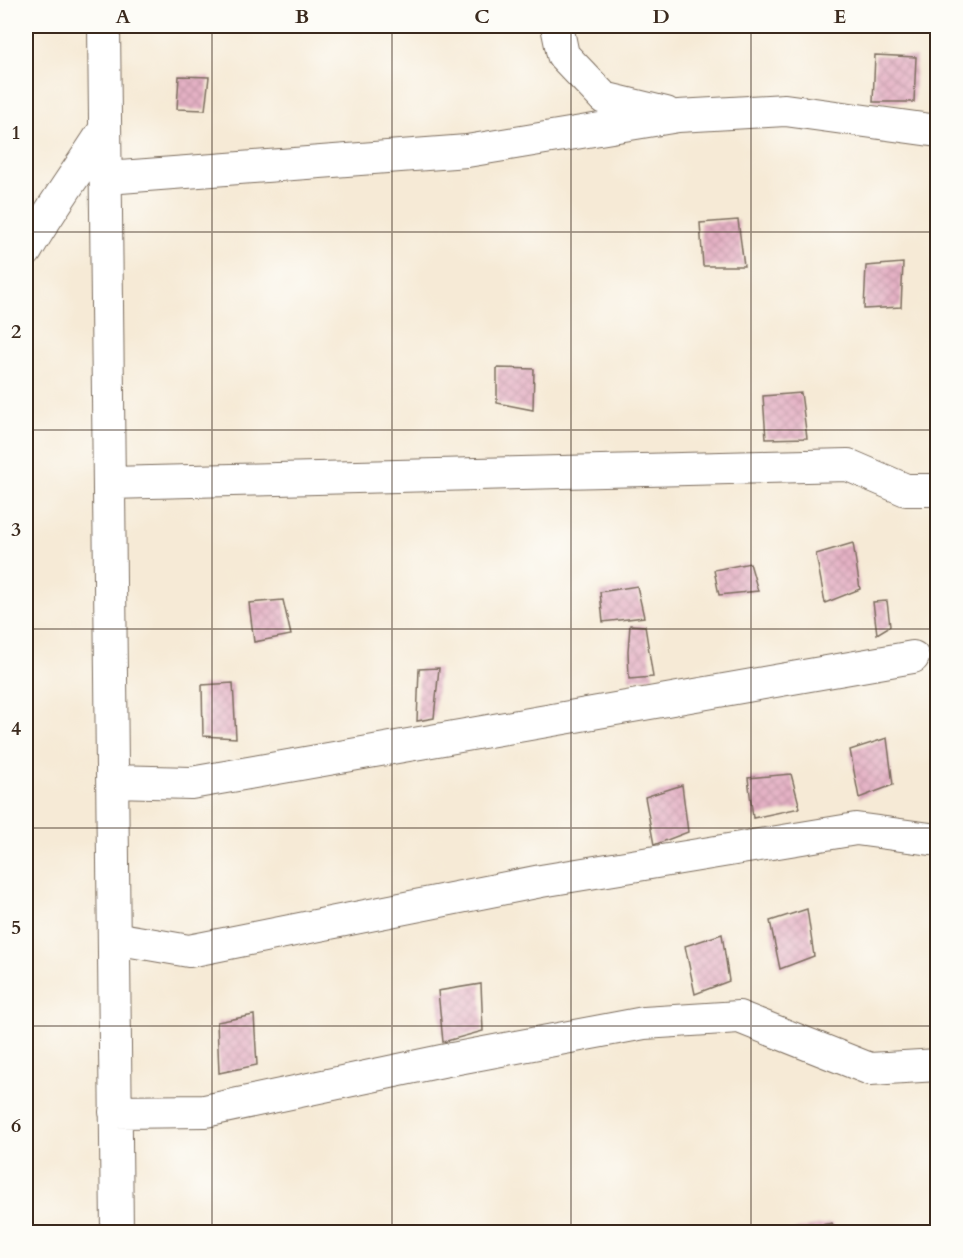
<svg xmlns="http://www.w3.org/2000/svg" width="963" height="1258" viewBox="0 0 963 1258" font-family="Cardo,serif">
	<defs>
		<pattern id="building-cross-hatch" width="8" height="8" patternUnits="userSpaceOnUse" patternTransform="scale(1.5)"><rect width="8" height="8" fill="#e4b1c4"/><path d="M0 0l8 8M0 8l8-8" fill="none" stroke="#c498a8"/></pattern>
	</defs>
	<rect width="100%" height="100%" fill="#fdfcf7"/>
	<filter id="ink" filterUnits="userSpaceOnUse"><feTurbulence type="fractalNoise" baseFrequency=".0167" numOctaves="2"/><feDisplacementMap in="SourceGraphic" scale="12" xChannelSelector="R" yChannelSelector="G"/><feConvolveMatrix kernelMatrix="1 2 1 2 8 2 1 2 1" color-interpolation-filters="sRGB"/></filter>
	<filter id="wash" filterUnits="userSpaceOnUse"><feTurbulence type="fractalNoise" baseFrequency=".008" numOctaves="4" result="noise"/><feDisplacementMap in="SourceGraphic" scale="24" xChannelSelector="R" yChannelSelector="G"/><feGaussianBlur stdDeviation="1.35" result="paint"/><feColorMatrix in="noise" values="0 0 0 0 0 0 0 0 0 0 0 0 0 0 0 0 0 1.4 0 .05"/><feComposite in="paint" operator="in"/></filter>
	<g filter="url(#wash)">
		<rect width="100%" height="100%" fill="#f6ead6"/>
		<g id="blocks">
			<path fill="url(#building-cross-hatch)" d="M874,26h18v8l-19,-3z
				M875,55l41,2 -2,45h-41z
				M179,76l30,1 -4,33 -28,-1z
				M738,220l6,46h-41l-3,-43z
				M903,263l-2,44 -37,2 2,-43z
				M497,368l37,1 -1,41 -36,-7z
				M801,393l6,45 -41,1 -3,-43z
				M853,543l7,46 -35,14 -9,-49z
				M750,563l8,28 -39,4 -5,-25z
				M637,586l7,31 -41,5 -3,-30z
				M283,600l8,35 -37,7 -5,-39z
				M887,601l3,25 -13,8 -4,-32z
				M630,625l15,1 8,51 -24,2 -1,-28z
				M439,668l-5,50 -17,3 2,-52z
				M233,683l3,55 -33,-2 -1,-51z
				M887,738l6,47 -34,13 -9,-48z
				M791,774l9,34 -47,10 -5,-40z
				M682,785l6,47 -34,13 -9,-48z
				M807,909l7,47 -34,13 -10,-48z
				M722,934l7,47 -34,13 -10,-48z
				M481,984l2,47 -40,11 -5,-51z
				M254,1015l3,50 -38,8 -2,-51z
				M832,1223l4,9h-41l-1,-2z"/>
		</g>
	</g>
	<g filter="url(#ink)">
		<use href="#blocks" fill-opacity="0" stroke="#7c6d5e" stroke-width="1.5"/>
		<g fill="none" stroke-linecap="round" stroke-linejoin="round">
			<g stroke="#7c6d5e" stroke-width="34">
				<path id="minor" d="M104,26l13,1206
					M557,26l6,29 41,43 62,15
					M107,178l360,-27 211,-35 107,-6 153,21
					M26,251c24,-42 53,-81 79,-122
					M110,483l738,-18 58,25h32
					M113,781l78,2 722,-126
					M114,938l75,13 352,-70 315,-52 82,11
					M115,1112l90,-1 237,-50 202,-38 95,-6 131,52 68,-4"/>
			</g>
			<use href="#minor" stroke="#fff" stroke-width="32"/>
		</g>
	</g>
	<path fill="none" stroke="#3b2a1e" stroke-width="1.5" stroke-opacity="0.55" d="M212,26v1206M392,26v1206M571,26v1206M751,26v1206M26,232h912M26,430h912M26,629h912M26,828h912M26,1026h912"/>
	<rect width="963" height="1258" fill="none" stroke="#fdfcf7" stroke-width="66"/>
	<rect x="33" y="33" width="897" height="1192" fill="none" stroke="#3b2a1e" stroke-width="2"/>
	<g font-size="20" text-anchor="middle" font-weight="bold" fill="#3b2a1e">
		<text x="123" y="23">A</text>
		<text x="302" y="23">B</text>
		<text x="482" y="23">C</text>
		<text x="661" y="23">D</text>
		<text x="840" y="23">E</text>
		<text x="16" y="139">1</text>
		<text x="16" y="338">2</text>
		<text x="16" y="536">3</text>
		<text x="16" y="735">4</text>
		<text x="16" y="934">5</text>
		<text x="16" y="1132">6</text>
	</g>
</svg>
